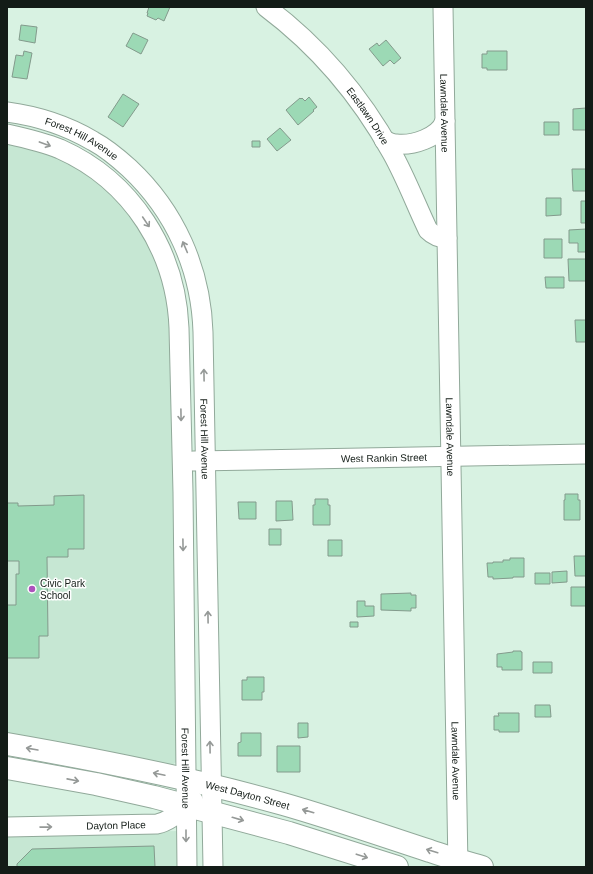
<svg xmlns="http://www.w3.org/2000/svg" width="593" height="874" viewBox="0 0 593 874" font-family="Helvetica,sans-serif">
	<rect width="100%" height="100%" fill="#d8f2e2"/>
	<path fill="#c6e7d3" d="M7,144l8,1 32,8 15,7 16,9 30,22 21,23 22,33 10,26 9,45 8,430 -2,14 -4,3 -165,-29z
		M179,831l1,36h-173v-32z"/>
	<path fill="#9cd9b5" stroke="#839a8c" d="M149,7h21l-6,14 -6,-3 -2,2 -9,-4 1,-3h-1z
		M21,25l16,2 -2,16 -16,-3z
		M133,33l15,7 -7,14 -15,-8z
		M386,40l15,18 -7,6 -4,-4 -7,6 -14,-17 8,-6 2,3z
		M24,51l8,2 -5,26 -15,-2 4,-22 7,1z
		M487,51h20v19h-20v-2h-5v-14h5z
		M123,94l16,10 -16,23 -15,-10z
		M309,97l8,10 -4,3 1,1 -16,14 -12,-15 14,-12 1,1 1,-1 3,3z
		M586,108v22h-13v-21z
		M544,122h15v13h-15z
		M280,128l11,12 -14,11 -10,-12z
		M252,141h8v6h-8z
		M572,169h14v22h-13z
		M546,198h15v17l-15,1z
		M581,201h5v22h-5z
		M586,229v23h-8v-9h-9v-13z
		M544,239h18v19h-18z
		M568,259h18v22h-17z
		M545,277h19v11h-18z
		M575,320h11v22h-10z
		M565,494h13v6h2v20h-16v-20h1z
		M84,495v54h-16v8h-21l1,79h-9v22h-32v-53h9v-31h3v-13h-12v-58h11v3l36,-1v-9z
		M315,499h13v6h2v20h-17v-20h2z
		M276,501h16l1,19 -17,1z
		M238,502h18v17h-17z
		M269,529h12v16h-12z
		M328,540h14v16h-14z
		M574,556h12v20h-11z
		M510,558h14v19h-11v1l-20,1v-2h-5l-1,-14h6v-1h10v-2h7z
		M567,571v11l-15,1v-11z
		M535,573h15v11h-15z
		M571,587h15v19h-15z
		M411,593v2h5v13h-5v3l-30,-1v-16z
		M357,601h8v5h9v10l-17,1z
		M350,622h8v5h-8z
		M513,651h8v1h1v18h-20v-3h-5v-13l16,-2z
		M533,662h19v11h-19z
		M247,677h17v15h-2v8h-20v-20h5z
		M535,705h15l1,12h-16z
		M498,713h21v19h-20v-2h-5v-14h5z
		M298,723h10v14l-10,1z
		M241,733h20v23h-23v-13l3,-1z
		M277,746h23v26h-23z
		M154,846l1,21h-138v-3l15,-15z"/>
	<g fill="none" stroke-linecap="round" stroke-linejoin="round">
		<g stroke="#91a99a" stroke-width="21">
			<g id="minor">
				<path id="s1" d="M266,7c52,39 95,90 126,146 14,25 24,52 36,77 6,6 11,8 19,8"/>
				<path id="s2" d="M443,7l15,860"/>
				<path id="s3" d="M7,112c30,4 59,13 86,29 13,7 25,17 36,27 46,43 72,101 74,164l10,535"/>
				<path id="s4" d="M7,134c18,4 36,8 53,15 72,32 116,102 119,179l4,164 4,375"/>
				<path d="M384,140c4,2 8,4 12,4 16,2 43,-6 49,-23"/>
				<path id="s5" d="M193,461l393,-7"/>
				<path id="s6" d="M7,827l150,-3c15,-3 24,-15 36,-24"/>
			</g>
		</g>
		<g stroke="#91a99a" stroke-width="24">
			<g id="tertiary">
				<path id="s7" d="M7,744c92,16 185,34 276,60 49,14 98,31 147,47 17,6 35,11 52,16"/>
				<path d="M7,768l89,16 58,13 135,36 108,34"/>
			</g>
		</g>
		<use href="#minor" stroke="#fff" stroke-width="19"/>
		<use href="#tertiary" stroke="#fff" stroke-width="22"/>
	</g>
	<defs><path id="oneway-shaft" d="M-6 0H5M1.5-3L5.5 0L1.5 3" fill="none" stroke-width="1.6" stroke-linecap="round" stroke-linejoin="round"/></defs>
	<g stroke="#959997">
		<use href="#oneway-shaft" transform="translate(45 144) rotate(20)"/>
		<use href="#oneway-shaft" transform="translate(146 222) rotate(56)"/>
		<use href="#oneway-shaft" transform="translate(185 247) rotate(-113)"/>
		<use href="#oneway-shaft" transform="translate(204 375) rotate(-91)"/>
		<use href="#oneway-shaft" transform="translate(181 415) rotate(89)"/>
		<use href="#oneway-shaft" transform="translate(183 545) rotate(89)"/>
		<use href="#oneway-shaft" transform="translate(208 617) rotate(-91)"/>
		<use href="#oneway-shaft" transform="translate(210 747) rotate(-91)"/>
		<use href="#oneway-shaft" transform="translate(32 749) rotate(-170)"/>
		<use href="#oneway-shaft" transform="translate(159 774) rotate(-168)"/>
		<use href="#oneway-shaft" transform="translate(73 780) rotate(11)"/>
		<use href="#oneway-shaft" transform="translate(308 811) rotate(-164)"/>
		<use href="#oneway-shaft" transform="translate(238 819) rotate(16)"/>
		<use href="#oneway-shaft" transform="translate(46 827) rotate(-1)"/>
		<use href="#oneway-shaft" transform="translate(186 836) rotate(90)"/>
		<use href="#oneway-shaft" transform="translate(432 851) rotate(-163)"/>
		<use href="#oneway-shaft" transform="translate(362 856) rotate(18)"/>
	</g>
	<circle fill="#ad52bd" stroke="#fff" stroke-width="1.5" cx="32" cy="589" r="4"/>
	<g text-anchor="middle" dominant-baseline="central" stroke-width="3" stroke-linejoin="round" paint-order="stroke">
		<g font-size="10" fill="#131c17" stroke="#fff">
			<text stroke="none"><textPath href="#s2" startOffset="106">Lawndale Avenue</textPath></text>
			<text stroke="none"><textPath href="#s1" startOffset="150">Eastlawn Drive</textPath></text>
			<text stroke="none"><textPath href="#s3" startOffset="80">Forest Hill Avenue</textPath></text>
			<text stroke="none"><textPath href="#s2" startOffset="430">Lawndale Avenue</textPath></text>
			<text stroke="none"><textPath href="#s3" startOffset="428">Forest Hill Avenue</textPath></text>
			<text stroke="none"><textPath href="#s5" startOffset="191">West Rankin Street</textPath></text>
			<text stroke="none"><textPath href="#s2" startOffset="754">Lawndale Avenue</textPath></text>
			<text stroke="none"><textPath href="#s4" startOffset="722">Forest Hill Avenue</textPath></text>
			<text stroke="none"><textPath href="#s7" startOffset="246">West Dayton Street</textPath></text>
			<text stroke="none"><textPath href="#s6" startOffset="109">Dayton Place</textPath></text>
		</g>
		<g font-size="10" fill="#131c17" stroke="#fff" text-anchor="start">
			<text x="40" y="583">Civic Park<tspan x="40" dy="12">School</tspan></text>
		</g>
	</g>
	<rect width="593" height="874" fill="none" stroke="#131c17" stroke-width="16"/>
</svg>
